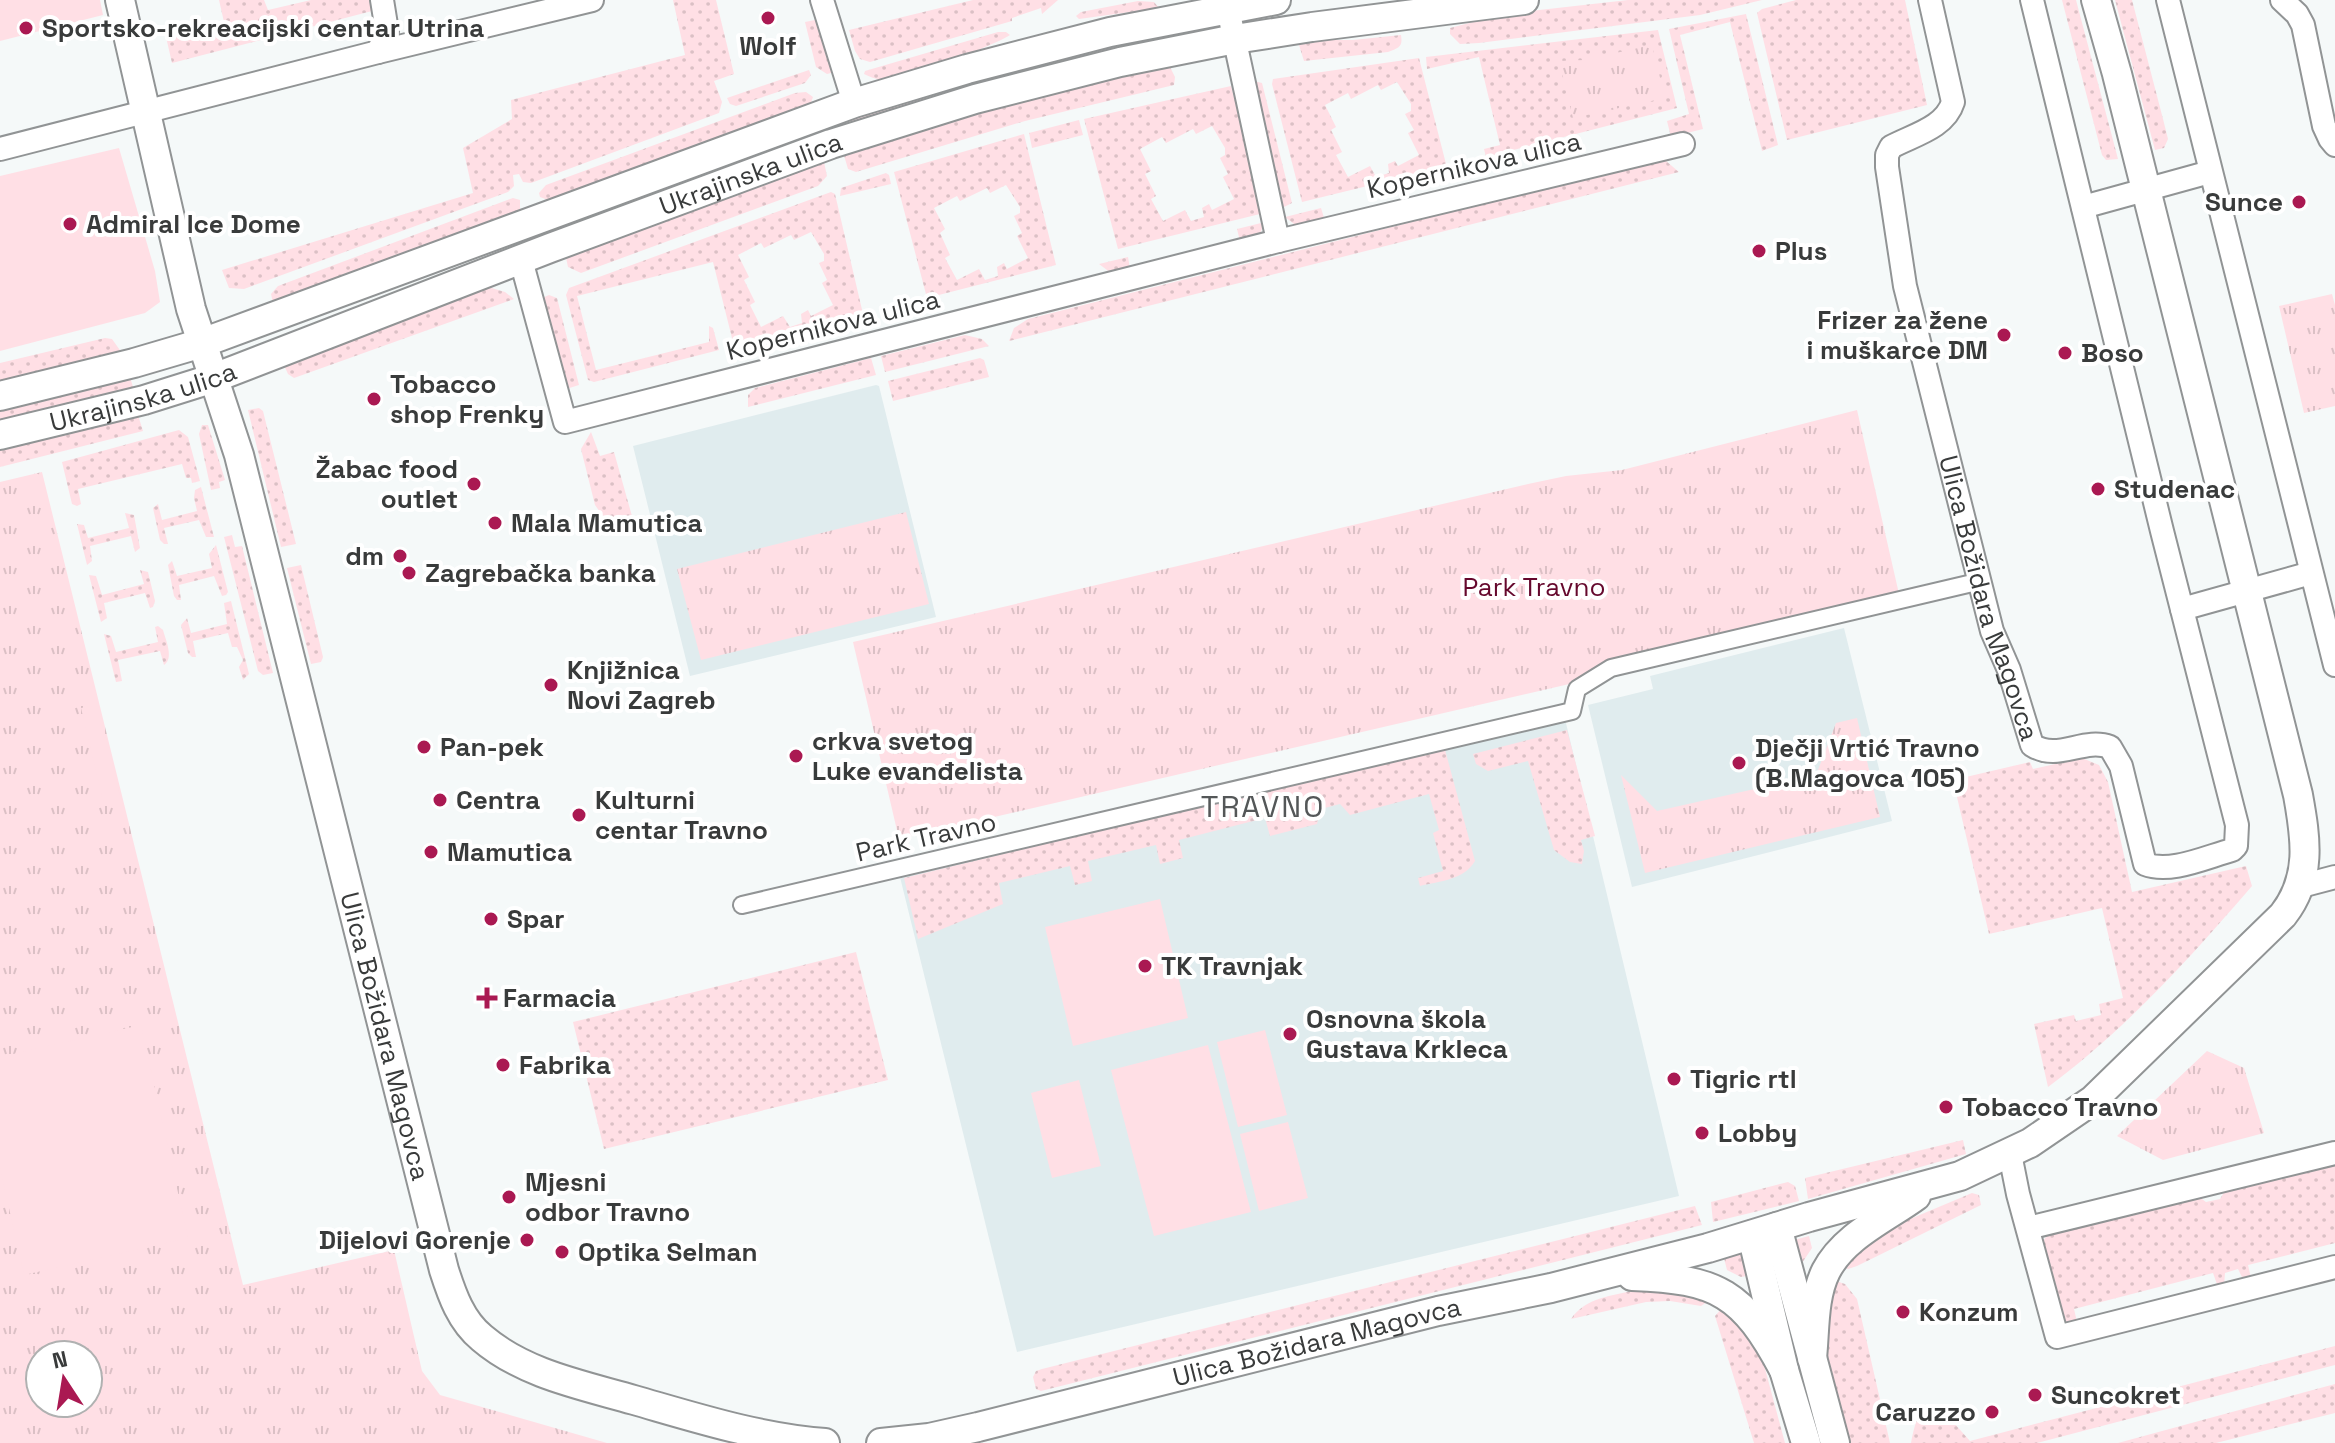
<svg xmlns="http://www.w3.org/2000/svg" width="2335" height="1443" viewBox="0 0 2335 1443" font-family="'Space Grotesk',sans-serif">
	<defs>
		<pattern id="grass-dots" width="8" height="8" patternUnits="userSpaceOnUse" patternTransform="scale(2)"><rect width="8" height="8" fill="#ffdfe5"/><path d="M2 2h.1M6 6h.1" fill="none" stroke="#dbc0c5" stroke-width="1.8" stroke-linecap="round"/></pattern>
		<pattern id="park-tufts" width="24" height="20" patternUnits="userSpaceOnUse" patternTransform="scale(2)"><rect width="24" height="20" fill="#ffdfe5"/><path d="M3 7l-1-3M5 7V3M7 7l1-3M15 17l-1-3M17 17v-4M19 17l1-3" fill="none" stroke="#dbc0c5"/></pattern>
	</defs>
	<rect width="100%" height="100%" fill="#f5f9f9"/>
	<path fill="#e0ecee" d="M876,385l3,1 57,231 -246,59 -57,-230z
		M1844,628l48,193 -260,66 -44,-182 65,-16 -3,-13z
		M1565,719l114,477 -662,156 -118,-479z"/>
	<path fill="url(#grass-dots)" fill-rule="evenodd" d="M219,0h45l4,10 43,-10h59l2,11 -200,52 -6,-26 58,-15z
		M673,0h43l18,74 -20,7 8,21 -3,11 -188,70 -8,-1 -4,-8 -6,1 1,11 -6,6 -264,97 -15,-1 -7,-18 251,-77 -10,-45 49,-29 -1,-19 174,-45z
		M973,0h85l-16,14 -1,-6 -29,10v3l-142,41 -10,-3 -5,-8 -6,-21z
		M1628,0h134l-62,15 -221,28 -19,1 -10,-10v-6l54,-14z
		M1796,0h109l22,105 -140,35 -30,-127 5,-4z
		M2062,0h14l42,159 -12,1 -4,-5z
		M2115,0h17l31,119 5,20 -4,9 -9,2z
		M1138,1l16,1 5,6 -80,11 -3,-3 5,-4z
		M1746,14l32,131 -16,6 -32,-129 -50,13 23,94 -32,8 -4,-16 22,-7 -20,-85z
		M820,19l12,49 -1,5 -4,1 -11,-7 -11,-45z
		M1658,30l19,78 -191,49 -2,-8 16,-4 -21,-88 -52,12 -1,-12z
		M1162,31l3,12 -331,89 -4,-11 80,-25z
		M998,32h8l4,3c-19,12 -106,45 -128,45 -7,-1 -12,-3 -18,-6l1,-3z
		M1401,35c2,12 -2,13 -13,17l-84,9 -5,-16 3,-5h51z
		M1419,58l27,106 -1,3 -143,35 -30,-118 1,-5zM1397,82l14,22v7l-6,3 9,16 -6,3 11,22 -21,11 -3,-5 -7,3 1,9 -13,4 -6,-11 -22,11 -12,-22 6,-3 -11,-22 5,-3 -11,-22 23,-12 3,6 27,-14 3,5z
		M1169,65l6,12 -1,8 -149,36 -169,51 -8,-3 -5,-17c107,-35 216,-63 326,-87z
		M809,70l2,5 -6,8 -69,23 -6,-2 -3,-6z
		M1254,81l8,2 30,120 -10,5z
		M1231,86l33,127 -146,36 -34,-130zM1212,126l13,22v7l-5,3 8,16 -5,3 11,22 -22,11 -3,-6 -7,4 2,9 -13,4 -6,-11 -22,11 -12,-22 5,-3 -11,-22 6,-3 -11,-22 22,-12 4,6 27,-14 3,5z
		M806,92l7,5 -3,8 -262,95 -8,-3 -1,-4 7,-8 249,-92z
		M1079,120l4,15 -51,13 -3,-15z
		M1024,134l32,131 -129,33 -33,-126zM1006,185l14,22v6l-6,3 8,17 -5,3 11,22 -21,11 -3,-6 -7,4 1,9 -13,4 -6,-11 -22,11 -12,-22 5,-3 -10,-22 5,-4 -11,-21 23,-12 3,5 27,-13 3,5z
		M821,159l3,3 3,14 -9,10 -237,87 -13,-6 -3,-14z
		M1653,161h13l13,11 -670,169 5,-13 14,-9z
		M886,173l3,2 2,9 -51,12 1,-8z
		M831,192l4,2 28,120 -129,32 -21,-84 -136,34 19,74 113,-28v-16l4,2 6,22 -125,32 -6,-2 -22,-85 3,-7zM811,232l13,22v7l-5,2 8,17 -5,3 11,22 -22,11 -3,-6 -7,4 1,9 -12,4 -7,-11 -22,11 -11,-22 5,-3 -11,-22 5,-3 -11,-22 23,-12 3,5 27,-13 3,5z
		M513,198l7,2v10l-247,93 -2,-9 7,-8z
		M1321,208l5,16 -28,3 -13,-10z
		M1265,222l-7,16 -17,7 -4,-16z
		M1128,257l3,17 -20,-1 -12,-9z
		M485,286l20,6 9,7 -220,79 -6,-4 -5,-11z
		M549,295l8,3 22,87 -16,5 -23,-91z
		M965,335l17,4 7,7 -104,26 -4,-16z
		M105,338l7,1 10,14 -122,32v-22z
		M871,358l5,17 -128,32v-12l7,-7z
		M980,358l4,2 5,17 -96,24 -5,-20z
		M130,377l3,10 -133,34v-13z
		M259,408l4,3 33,133 -15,3 -33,-137z
		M138,415l5,16 -143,36v-17z
		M202,425h6l17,55 -6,2 1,6 -9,2 -12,-56z
		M179,430l9,7 12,44 -8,2 -1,-5h-5l-4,-14 -104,25 3,15 -4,2 -5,-2 -10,-42z
		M591,432l9,24 14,-4 23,82 -30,-12 -12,-17 -14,-56z
		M201,487l13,50h-8l-7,-17 -35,8 4,16h-4l-4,-4 -7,-32 5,-4 4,16 35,-9 -3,-13 1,-8z
		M125,513l9,2 6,33 -5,4 -4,-16 -41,10 2,15 -5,4 -10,-41 7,1 4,13 41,-10z
		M232,535l3,12 7,-1 31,127 -10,2 -5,-4 -34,-134z
		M216,545l12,47 -2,3 -4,1 -8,-20 -35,9 2,15h-4l-3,-4 -6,-31 4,-4 5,15 35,-8 -3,-14z
		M301,565l22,92 -2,5 -10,2 -24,-96z
		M140,570l8,2 7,29 -2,6 -3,1 -5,-15 -41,10 3,15 -6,4 -12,-47 7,1 6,19 42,-11z
		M231,601l18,73 -6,6 -4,-13 4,-7 -6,-13h-5l-4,-14 -35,8 3,16h-4l-4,-4 -7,-28 6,-7 4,15 36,-9 -3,-21z
		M158,626l5,4c3,11 11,28 1,35l-4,-14 -42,9 4,21 -6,1 -12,-48 7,2 5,16 42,-10 -3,-15z
		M1567,730l28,106 -14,4 3,11 -2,13 -12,-2 -16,-12 -26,-89 -40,10 -12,-7 -3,-10z
		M1444,746l31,115c-11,19 -35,20 -55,25l-2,-8 25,-7 -10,-38 6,-3 -10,-36 -79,21 -10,-11 -19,5 -4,15 -47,12 -5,-18 -86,22 4,18 -23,6 -4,-19 -68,16 4,20 -17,4 -5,-19 -71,17 4,21 -85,35 -14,-61z
		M2082,758l17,7 9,17 24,110 114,-26 6,20c-62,72 -127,144 -204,201l-14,-63 40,-9 2,6 25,-6 -2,-11 24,-6 -21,-90 -113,26 -36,-154 77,-18 3,7z
		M856,952l32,128 -284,69 -31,-127z
		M1963,1140l3,14 -158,45 -3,-21z
		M2335,1162v81l-87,22 3,13 -8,1 -5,-10 -13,4 -1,13 -6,1 -5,-14 -139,36 3,13 -10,3 -5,-2 -20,-81 5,-6 152,-39 7,5 14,-3 6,-10z
		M1788,1182l7,4 4,15 -86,21 -2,-20z
		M1972,1193l7,2 2,10 -124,61 -9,3 -10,-5 46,-34z
		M1695,1206l7,19 -661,166 -5,-2 -3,-12 3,-6 6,-2z
		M1809,1236l3,12 -10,15 -10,3 2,-26z
		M1744,1254l8,21 -11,2 -14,-7 -3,-12z
		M1833,1280l12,4 12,15 33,144h-42l-24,-95z
		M1636,1290h48l23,12 -6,4 -31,-5 -24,1 -75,17c15,-22 41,-23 65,-29z
		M1724,1306l36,44 25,93h-31l-39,-127z
		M2335,1346v19l-298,78h-126c5,-25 8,-38 36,-38l7,18 16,18z
		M2335,1384v29l-119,30h-98z"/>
	<path fill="url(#park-tufts)" fill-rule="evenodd" d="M1652,45l13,53 -92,20 -14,-57 25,-1z
		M2332,294l3,11v101l-31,7 -25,-107z
		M1857,410l45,197 -1003,232 -46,-197 675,-158 38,-8 56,-6z
		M42,472l201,813 151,-35 28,121 18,24 167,48h-607v-961zM40,1355h48v48h-48z
		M906,512l23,92 -228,56 -24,-91z
		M1857,718l23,99 -235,56 -24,-98 36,36 159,-36 20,-52z
		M2207,1051l37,17 20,65 -101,27 -46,-24z"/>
	<path fill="#ffdfe5" d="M0,0h100l3,15 -103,26z
		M119,148l36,123 5,31 -15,11 -145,38v-175z
		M98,705l22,91 -17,5 -22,-93z
		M1160,899l28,119 -115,28 -28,-119z
		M141,1025l47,213 -164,37 -24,-107v-111z
		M1265,1030l22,85 -49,12 -21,-85z
		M1208,1045l43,167 -97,24 -43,-166z
		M1079,1080l22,86 -49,12 -21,-85z
		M1288,1122l20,76 -49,13 -19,-77z"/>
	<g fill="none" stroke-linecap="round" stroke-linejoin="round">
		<g stroke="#919495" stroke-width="20">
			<path id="pedestrian" d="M742,905l830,-194 5,-22 34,-21 370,-87"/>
		</g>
		<g stroke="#919495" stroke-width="26">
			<g id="minor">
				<path d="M822,0l32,103"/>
				<path id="s1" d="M1930,0l23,102c-8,26 -40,33 -62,45l-4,8v12l18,119 87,345 17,39 23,75c26,17 51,-8 78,2l11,19 24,98c25,10 61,-7 87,-14l4,-4 1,-21 -75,-294 -130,-531"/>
				<path d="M2168,0l167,665"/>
				<path d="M2282,0l15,14 6,11 21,101 6,13 5,6"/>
				<path d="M1231,23l47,218"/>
				<path d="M378,52l9,-21 -5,-31"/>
				<path d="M0,149l378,-97 214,-52"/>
				<path d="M2083,207l127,-35"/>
				<path d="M521,260l44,162 713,-181 405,-97"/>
				<path d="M2182,609l129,-36"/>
				<path d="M2301,886l34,-9"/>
				<path d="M2010,1154l8,40 39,143 278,-70"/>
				<path d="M2028,1228l307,-75"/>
			</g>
		</g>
		<g stroke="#919495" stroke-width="32">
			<g id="tertiary">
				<path id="s2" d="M120,0l71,309 48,146 205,815c8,25 17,51 38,68 42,36 100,47 152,62 63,18 125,38 191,43"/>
				<path d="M0,396l134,-33 68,-20 652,-240 113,-34 143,-37 166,-32"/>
				<path id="s3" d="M0,435l144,-35 70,-22 336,-130 281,-104 144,-45 145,-37 115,-23 77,-12 212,-27"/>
				<path d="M1777,1227l58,216"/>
				<path d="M1752,1235l32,135 22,73"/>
				<path d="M1632,1276c86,3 111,17 152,94"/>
				<path d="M1812,1358c3,-28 1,-61 14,-87 18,-35 60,-53 90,-75"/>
				<path id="s4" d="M881,1443l48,-5 49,-11 460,-116 113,-23 157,-40 101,-31 151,-41 70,-33 63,-43 190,-185c29,-37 23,-76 15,-120l-181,-721 -21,-74"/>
			</g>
		</g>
		<use href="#pedestrian" stroke="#fff" stroke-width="16"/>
		<use href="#minor" stroke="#fff" stroke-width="22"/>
		<use href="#tertiary" stroke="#fff" stroke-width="28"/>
	</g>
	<g fill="#aa1952" stroke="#fff" stroke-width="3">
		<circle cx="768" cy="18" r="8"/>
		<circle cx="26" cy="28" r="8"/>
		<circle cx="2299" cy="202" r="8"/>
		<circle cx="70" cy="224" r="8"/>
		<circle cx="1759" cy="251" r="8"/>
		<circle cx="2004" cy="335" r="8"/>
		<circle cx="2065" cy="353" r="8"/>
		<circle cx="374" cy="399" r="8"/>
		<circle cx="474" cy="484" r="8"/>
		<circle cx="2098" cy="489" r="8"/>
		<circle cx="495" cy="523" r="8"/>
		<circle cx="400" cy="556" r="8"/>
		<circle cx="409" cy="573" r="8"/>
		<circle cx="551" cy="685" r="8"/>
		<circle cx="424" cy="747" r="8"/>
		<circle cx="796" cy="756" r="8"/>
		<circle cx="1739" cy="763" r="8"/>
		<circle cx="440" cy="800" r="8"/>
		<circle cx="579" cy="815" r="8"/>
		<circle cx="431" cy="852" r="8"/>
		<circle cx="491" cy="919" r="8"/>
		<circle cx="1145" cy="966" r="8"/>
		<path d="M483 986h8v8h8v8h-8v8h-8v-8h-8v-8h8z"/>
		<circle cx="1290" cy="1034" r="8"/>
		<circle cx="503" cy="1065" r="8"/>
		<circle cx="1674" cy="1079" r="8"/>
		<circle cx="1946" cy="1107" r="8"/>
		<circle cx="1702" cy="1133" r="8"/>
		<circle cx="509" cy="1197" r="8"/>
		<circle cx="527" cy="1240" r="8"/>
		<circle cx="562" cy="1252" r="8"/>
		<circle cx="1903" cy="1312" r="8"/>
		<circle cx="2035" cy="1395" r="8"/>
		<circle cx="1992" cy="1412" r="8"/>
	</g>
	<g text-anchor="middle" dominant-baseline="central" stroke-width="8" stroke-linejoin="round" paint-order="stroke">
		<g font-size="26" font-weight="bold" fill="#393b3b" stroke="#fff" text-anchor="start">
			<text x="42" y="28">Sportsko-rekreacijski centar Utrina</text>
			<text x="768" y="46" text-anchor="middle">Wolf</text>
			<text x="2283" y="202" text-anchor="end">Sunce</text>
			<text x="86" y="224">Admiral Ice Dome</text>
			<text x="1775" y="251">Plus</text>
			<text x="1988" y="320" text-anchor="end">Frizer za žene<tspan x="1988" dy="30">i muškarce DM</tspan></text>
			<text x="2081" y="353">Boso</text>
			<text x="390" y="384">Tobacco<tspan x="390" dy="30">shop Frenky</tspan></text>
			<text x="458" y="469" text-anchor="end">Žabac food<tspan x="458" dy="30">outlet</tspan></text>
			<text x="2114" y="489">Studenac</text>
			<text x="511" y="523">Mala Mamutica</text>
			<text x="384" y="556" text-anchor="end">dm</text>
			<text x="425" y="573">Zagrebačka banka</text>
			<text x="567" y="670">Knjižnica<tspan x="567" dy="30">Novi Zagreb</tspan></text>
			<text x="812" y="741">crkva svetog<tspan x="812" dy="30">Luke evanđelista</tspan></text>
			<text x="440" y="747">Pan-pek</text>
			<text x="1755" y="748">Dječji Vrtić Travno<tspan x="1755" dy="30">(B.Magovca 105)</tspan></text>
			<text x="456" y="800">Centra</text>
			<text x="595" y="800">Kulturni<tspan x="595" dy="30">centar Travno</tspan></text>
			<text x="447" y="852">Mamutica</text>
			<text x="507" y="919">Spar</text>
			<text x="1161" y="966">TK Travnjak</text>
			<text x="503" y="998">Farmacia</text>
			<text x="1306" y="1019">Osnovna škola<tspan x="1306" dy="30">Gustava Krkleca</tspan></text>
			<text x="519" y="1065">Fabrika</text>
			<text x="1690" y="1079">Tigric rtl</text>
			<text x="1962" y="1107">Tobacco Travno</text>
			<text x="1718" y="1133">Lobby</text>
			<text x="525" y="1182">Mjesni<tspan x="525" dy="30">odbor Travno</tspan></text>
			<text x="511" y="1240" text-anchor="end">Dijelovi Gorenje</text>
			<text x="578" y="1252">Optika Selman</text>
			<text x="1919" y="1312">Konzum</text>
			<text x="2051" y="1395">Suncokret</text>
			<text x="1976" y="1412" text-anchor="end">Caruzzo</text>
		</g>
		<g font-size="26" fill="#393b3b" stroke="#fff">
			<text transform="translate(1474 165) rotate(-13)">Kopernikova ulica</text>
			<text stroke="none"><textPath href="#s3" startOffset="796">Ukrajinska ulica</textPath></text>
			<text transform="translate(833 325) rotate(-14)">Kopernikova ulica</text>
			<text stroke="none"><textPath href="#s3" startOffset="148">Ukrajinska ulica</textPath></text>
			<text stroke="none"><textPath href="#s1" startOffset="648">Ulica Božidara Magovca</textPath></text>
			<text transform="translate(926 837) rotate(-13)">Park Travno</text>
			<text stroke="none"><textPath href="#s2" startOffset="1070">Ulica Božidara Magovca</textPath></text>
			<text stroke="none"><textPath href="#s4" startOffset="448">Ulica Božidara Magovca</textPath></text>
		</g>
		<g font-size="26" fill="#65082d" stroke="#fff">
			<text x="1534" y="587">Park Travno</text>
		</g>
		<g font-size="30" letter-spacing="2" fill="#545758" stroke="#fff">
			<text x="1263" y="806">TRAVNO</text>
		</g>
	</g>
	<g transform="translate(64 1379) rotate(348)"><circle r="38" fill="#ffffff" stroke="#b0b1b1" stroke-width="2"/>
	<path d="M0-6L14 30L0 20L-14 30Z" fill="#aa1952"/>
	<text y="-12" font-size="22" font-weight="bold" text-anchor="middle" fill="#393b3b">N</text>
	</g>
</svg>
